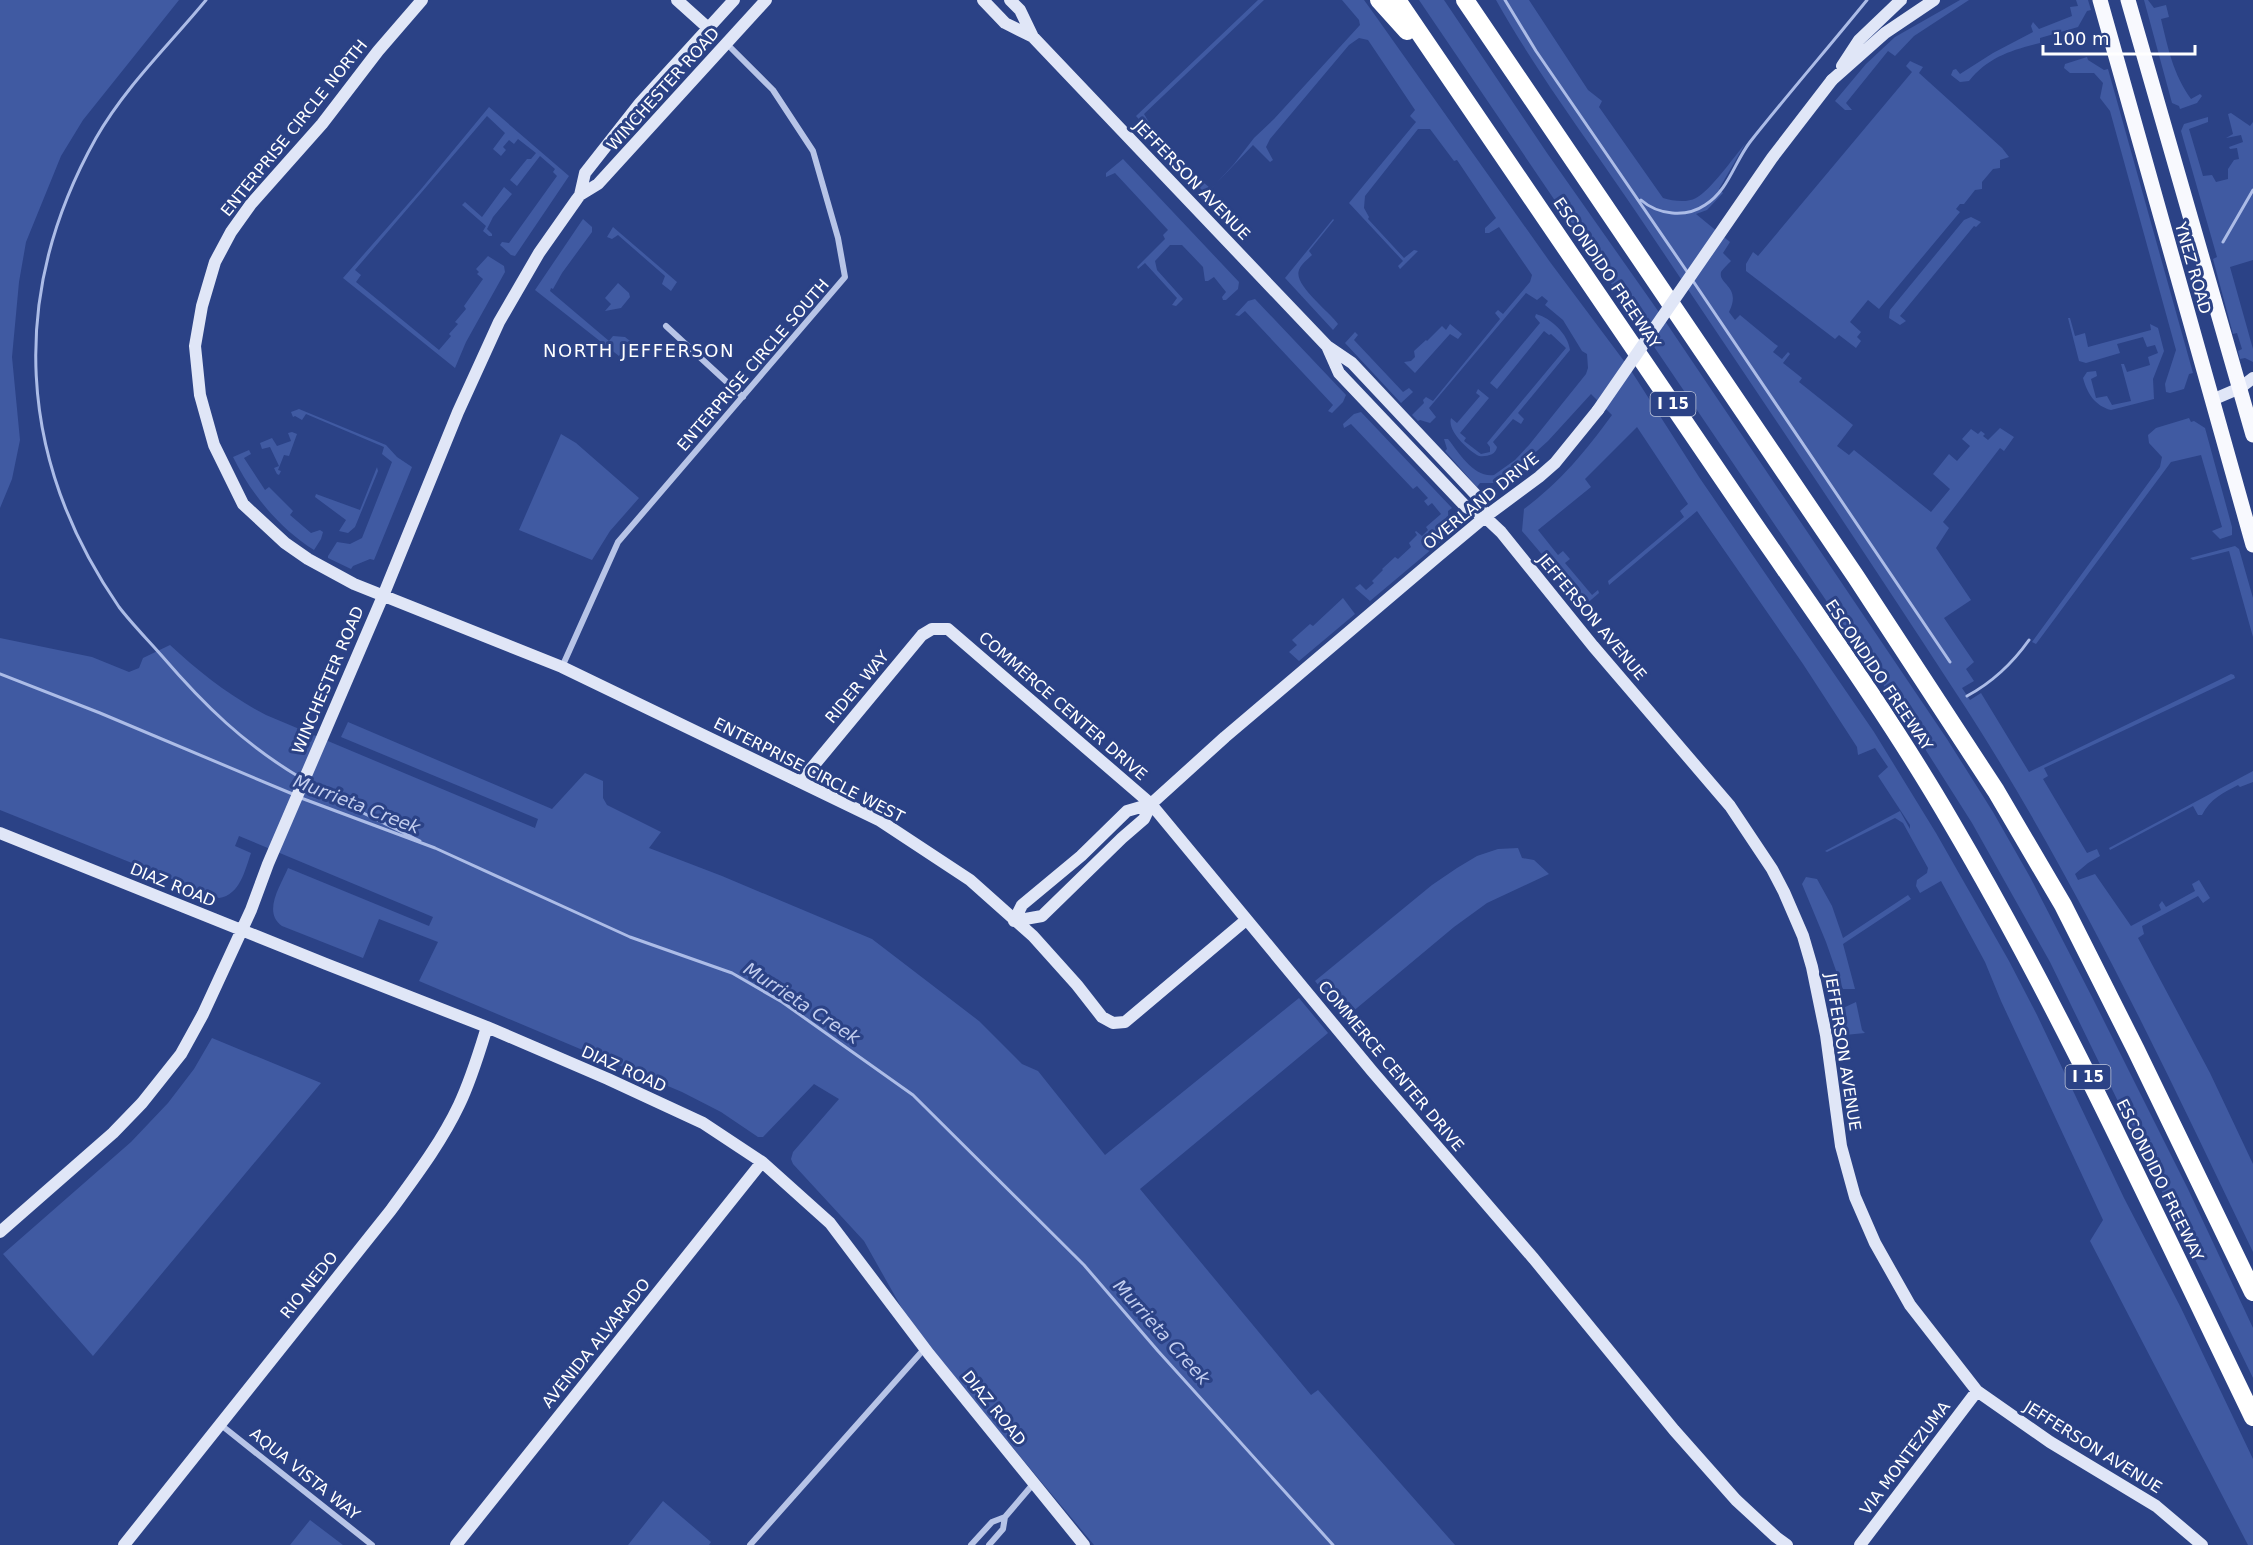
<svg xmlns="http://www.w3.org/2000/svg" width="2253" height="1545" viewBox="0 0 2253 1545" font-family="'DejaVu Sans',sans-serif">
	<rect width="100%" height="100%" fill="#2b4286"/>
	<path fill="#405aa2" d="M0,0h179l-96,120 -22,36 -35,86 -7,40 -7,75 8,83 -8,39 -12,29z
		M1258,0h6l-120,114 6,10 -4,3 -10,-11z
		M1342,0h22l8,11 178,251 77,103 -27,38 -9,-9 -43,47 -33,30 -17,12h-18l-3,4 -32,-36 2,-2 -3,-10h4c11,14 26,39 46,36l21,-15 14,-15 57,-71 2,-6 -1,-14 -5,-3 -19,-31 -18,-15 3,-4 -6,-5 -5,4 -11,-7 -97,115 7,9 -6,6 -10,-3 -2,1 -6,-6 12,-12 -1,-3 3,-3 7,4 67,-82 -5,-6 3,-3 5,4 27,-32 2,-7 -33,-48 -10,6h-4v-5l11,-10 -39,-58 -3,1 -24,-32h-12l-53,67 -1,12 5,9 -1,2 36,39 10,-8 4,1 -18,18 -2,-3 5,-5 -54,-58 67,-81 -6,-6 5,-6 -47,-70 -9,-2 -10,7 -79,94 -4,8 7,13 -3,2 -17,-17 -47,49 -8,-8 4,-5 9,8 23,-25 20,-26 20,-19 86,-94 -1,-5z
		M1419,0h25l103,153 116,165 284,421 46,73 37,65 62,120 96,192 65,139v50l-203,-416 -78,-139 -71,-112z
		M1496,0h33l59,90 14,11 -3,6 64,91c10,3 24,5 33,0 15,-8 37,-40 49,-54l-26,45 4,4 -16,17 -11,4 34,28 -7,11 8,8c-3,3 -8,8 -10,11 -3,13 21,14 8,40l6,8 5,-5 35,29 3,2 -5,6 9,7 6,-7 2,2 -7,9 19,15 -3,4 54,43 -16,21 12,9 5,-5 77,62 19,-23 -17,-15 16,-20 8,7 13,-15 -8,-7 9,-10 7,5 3,-3 4,3 -2,2 5,4 12,-12 14,9 -10,14 -4,-3 -57,74 6,6 -13,20 35,52 -27,18 30,44 -8,7 8,12 -12,7 8,12 11,-7 48,79 190,-92 12,-6 3,1 1,3 -191,90 4,8 -5,3 44,74 10,-4 3,7 -12,7 -13,11 3,6 17,-6 36,52 30,-16 -2,-5 3,-4 4,6 29,-16 -3,-7 7,-4 11,18 -7,5 -5,-7 -56,30 2,8 -6,4 72,135 43,91v88c-91,-190 -181,-382 -297,-559 -105,-162 -214,-323 -322,-484 -47,-70 -97,-136 -138,-209z
		M1960,0h9l-55,36 -19,20 -7,-5 -42,52 6,7h-7l-10,-9 31,-37 29,-27z
		M2076,0h12l3,10 -4,1 -9,16 -38,11v5c-28,7 -52,14 -71,38l-9,1 -9,-7 2,-5 3,-1 4,5 33,-21 40,-21 -2,-6 2,-4 6,7 33,-13 -2,-9 8,-1z
		M2144,0h4l6,8 12,-3 3,12 -8,2c7,29 12,55 30,80l9,-5 2,2 -5,7 -17,6 -1,-3 -7,-3z
		M2087,57l1,3 16,10 4,-1 85,304 -4,1 -5,15 -14,4 -4,-1 -1,-8 11,-34 -66,-239 -10,-13 3,-15 -9,-10h-24l-6,-5 1,-4z
		M1910,61l13,6 -4,6 83,75 7,9 -9,3v8l-7,1 -11,13v7l-7,1 -11,14h-4l-4,5 4,3 -81,97 -11,-9 -18,22 11,10 -4,5 4,4 -5,7 -17,-13 -4,4 -89,-68v-7l7,-12 5,4 154,-184 -6,-6z
		M489,107l80,69 -54,80 -4,-1 -11,-10 2,-3 7,1 48,-67 -4,-4 2,-3 -15,-13 -23,30 -7,-6 17,-21h4l5,-6 -18,-14 -4,5 -5,-4 -6,7 3,3 -5,6 -8,-7 12,-16 -18,-17 -132,154 6,5 -5,7 83,68 12,-14 -2,-2 9,-10 -3,-2 11,-13 -2,-3 19,-27 -6,-5 2,-2 -3,-3 12,-13 16,10 1,6 -39,70 -11,26 -112,-90 79,-90z
		M2231,113l19,13 3,-4v138l-23,7 23,82v13l-8,-4 -5,1 -2,-8 4,-2 -5,-16 -4,1 -20,-75 4,-2 -36,-126 3,-7 24,-7v5l-19,7 14,47 9,-1 4,7 12,-3v-10l6,-9 5,-1 -2,-11 -7,1 -1,-2 14,-5 -2,-7 -15,3 7,-4 -5,-20z
		M1123,159l116,123 -1,7 -12,11h-3l-1,-3 4,-5 -12,-15 -6,4h-3l-2,-14 -21,-22h-12l-15,16 2,9 26,29 -7,7 -4,-1 5,-7 -32,-35 -7,6 -1,-2 28,-28 -2,-4 5,-5 -53,-57 -9,4v-4z
		M504,187l8,7 -19,23 -6,12 5,5v2h-3l-6,-5 3,-5 -24,-21 3,-3 17,15z
		M1971,217l10,5 -5,5 -2,-1 -74,90 6,5 -6,4 -11,-7 1,-8 74,-90z
		M583,219l9,8v5l-30,41 -9,16 -2,-1 -1,3 59,50 4,-5 12,1 5,4 -11,15 -84,-66z
		M1333,219l1,1 -25,31 3,4c-4,4 -11,9 -13,15 -6,15 31,42 39,54l-5,6 -48,-52z
		M613,227l64,55 -6,9 -9,-7 3,-8 -47,-41 -6,4 -5,-2z
		M618,283l11,10 1,4 -9,11 -16,3 6,-7 -6,-6z
		M1255,299l91,96 -3,7 -11,11 -4,-2 5,-6 -88,-94 -6,5 -4,-1 13,-14z
		M1536,314c15,4 32,20 34,36l-52,63 6,6 -3,5 -8,-5 -20,23 4,5c-1,8 -11,10 -18,9 -11,-6 -32,-25 -28,-38l6,5 23,-27 -4,-3 2,-4 11,9 -29,35 6,5 -2,3 17,13 9,-2v-5l-3,-4 79,-95 -15,-14 -2,1 -5,-4 -47,58 -7,-6 50,-60 -5,-6z
		M2068,318h2l5,18 10,-3 3,14 63,-17 -1,-6 8,4 6,23 -11,28 1,20 -43,11c-16,-4 -24,-17 -28,-32l4,-6 9,-1 1,5 -6,3 5,19 11,-2 5,9 19,-4 -10,-37h3l3,8 23,-7 -2,-8 10,-4 -3,-8 -8,2 -4,-10 -26,7 3,9 -34,10 -7,-2z
		M1450,324l12,10 -4,5 -8,-5 -35,39 -11,-11 7,-1 4,-4 -1,-6 12,-11 1,1 15,-15 4,4z
		M1355,332l3,3 -4,5 49,52 6,-4 4,4 -12,11 -56,-60z
		M1630,369l69,108 175,255 62,101 73,128 28,54 87,183 57,110 72,151v86h-5l-158,-304 13,-21 -102,-219 -16,-39 -44,-81 -21,12 -4,-7 1,-6 10,-7 1,-5 -25,-45 -8,-5 -68,34 -2,-1 75,-40 10,18v-4l-32,-49 10,-9 -13,-19 -17,7 -1,-8 -54,-83 -106,-153 -88,74 -1,-4 76,-64 -4,-6 8,-7 -51,-77 -52,52 6,8 -53,43 20,25 5,-4 7,8 -5,4 27,32 6,-5 1,3 -14,12 -63,-74 2,-22c37,-28 61,-57 88,-94l-8,-8z
		M299,409l87,36 11,12 15,10 -38,93 -4,-1 -17,7 -2,3 -23,-11v-2l9,-14 13,2 12,-6 30,-76 -10,-8 2,-7 -78,-33 -4,6 -7,-4 -2,1 -2,-5z
		M1361,412l91,96 -4,3 1,20 2,2 -81,68 -15,-13 5,-4 6,6 8,-7 -2,-2 11,-11 -1,-1 13,-12 3,2 13,-12 -2,-4 8,-8 -2,-3 1,-1 6,5 6,-6 -2,-3 15,-13 -9,-11 -4,3 -4,-5 4,-3 -11,-12 -4,3 -62,-65 -7,4 -1,-4 11,-10z
		M2189,418l2,4 3,-1 11,7 27,99v8l-12,4 -8,-8 10,-4 -21,-72 -30,7 -135,182 -4,-2 128,-175 2,-10 -13,-14 -1,-8 8,-7z
		M292,432l5,2 -8,22 -5,-1 -6,15 3,1 -2,4 -2,-1 -3,-6 5,-2 -9,-19 -8,2 -2,-6 12,-5 5,8 14,-5 -3,-8z
		M561,434l15,9 63,55 -29,33 -18,29 -73,-30z
		M249,450l2,4 -7,4 21,32 4,-3 24,24 -3,4 21,18 9,-3 3,2 -2,7 -7,11c-35,-22 -63,-56 -81,-93z
		M377,467l1,4 -23,56 -7,6 -9,-2 7,-11 -31,-23 1,-3 44,16z
		M2235,546l4,3 14,49v39l-24,-86 -36,9 -3,-2z
		M1343,598l12,16 -56,47 -10,-9 8,-7 -5,-5 18,-16 3,2z
		M0,638l92,19 37,15 10,-4 4,-10 27,-13c29,27 61,52 96,70l269,113 3,-9 -197,-82 7,-15 204,87 33,-36 18,8v17l4,7 54,27 -12,16 73,28 150,63 107,82 43,43 16,7 67,84 194,-157 29,35 -188,156 171,206 7,-5 137,155h-361l-170,-204 -20,-29 -40,-71 -71,-77 -2,-5 2,-7 46,-53 -25,-15 -51,53h-5l-37,-25 -39,-20 -263,-111 19,-39 -59,-23 -16,39 -81,-32c-20,-14 -1,-41 6,-58l141,58 4,-9 -194,-81 -4,10 16,7c-6,17 -11,42 -32,45l-219,-88z
		M2253,771v11l-13,5 -2,-2c-15,8 -28,14 -36,30h-4l-5,-9 -83,44 -1,-2z
		M1518,848l4,10 12,2 15,14 -62,29 -33,24 -109,91 -30,-37 117,-96 25,-17 20,-12 21,-7z
		M1806,877l11,2 15,27 11,32 65,-43 3,4 -68,45 12,45h-12l-2,-4 -15,-43 -24,-58z
		M1856,1002l6,28 3,3 -20,2 -2,-27z
		M212,1038l109,45 -228,273 -90,-102 128,-112 37,-39 26,-34z
		M663,1501l48,41 -2,3h-81z
		M310,1520l33,25h-53z"/>
	<g fill="none" stroke-linecap="round" stroke-linejoin="round">
		<path stroke="#acbce7" stroke-width="3" d="M206,0c-37,45 -81,87 -110,138 -88,157 -79,321 23,469 13,17 29,33 43,49 42,49 83,89 139,122
			M1505,0l31,51 152,222
			M1641,200c17,15 45,18 64,5 23,-14 29,-42 45,-63 38,-48 78,-94 117,-142
			M2223,242l30,-52
			M1693,281l257,381
			M0,674l100,39 195,82
			M1967,696c26,-14 45,-32 62,-56
			M306,781l41,24 73,36
			M301,798l134,50 195,89 102,36 50,29 131,93 171,170 74,86 175,194"/>
		<path stroke="#b7c4e7" stroke-width="6" d="M666,326l77,71
			M562,667l56,-125 227,-265 -7,-39 -25,-87 -40,-61 -46,-46
			M221,1425l151,120
			M750,1545l175,-197
			M971,1545l21,-23 13,-5 29,-34
			M989,1545l14,-16 2,-12"/>
		<path stroke="#e0e6f7" stroke-width="12" d="M422,0l-44,51 -56,73 -71,80 -20,28 -16,30 -13,44 -7,40 5,49 14,50 29,59 42,39 23,16 46,25 208,83 317,153 91,60 63,56 44,49 25,32 11,6 12,-1 121,-102
			M677,0l30,27
			M983,0l22,23 28,14 294,309 25,17 125,133 8,21
			M1010,0l10,10 13,27
			M1842,66l17,-26 42,-40
			M1832,80l53,-47 49,-33
			M580,195l5,-22 55,-70 94,-103
			M1327,346l12,27 127,134 19,10 16,15 92,114 137,160 42,63 12,23 19,44 9,31 14,68 15,111 14,51 20,46 35,62 67,86 73,51 106,64 46,39
			M2212,400l28,-12 13,-10
			M800,782l122,-147 10,-6h16l203,175 221,267 162,188 140,171 62,70 40,37 11,8
			M0,833l326,131 161,63 121,52 95,44 59,39 68,61 99,131 155,191
			M1014,921l8,-16 59,-49 46,-45 24,-7 74,-67 212,-180 48,-40 54,-40 16,-14 43,-53
			M1014,921l28,-5 80,-78 22,-19 7,-15
			M0,1232l113,-99 29,-30 39,-49 22,-40 48,-104 17,-46 115,-268 75,-184 41,-90 40,-69 38,-54 3,-4 18,-11 168,-184
			M124,1545l267,-335c24,-33 50,-67 68,-105 12,-25 20,-52 28,-78
			M456,1545l306,-383
			M1860,1545l117,-154"/>
		<path stroke="#f8f9fe" stroke-width="15" d="M2100,0l153,545
			M2128,0l125,435"/>
		<path stroke="#fff" stroke-width="18" d="M1379,0l28,31
			M1397,0c117,172 235,344 352,517 69,100 141,200 202,305 113,192 205,395 302,595
			M1465,0l391,577 140,214 67,114 73,145 117,242"/>
		<path stroke="#e0e6f7" stroke-width="12" d="M1598,410l174,-252 60,-78"/>
	</g>
	<g text-anchor="middle" dominant-baseline="central" stroke-width="6" stroke-linejoin="round" paint-order="stroke">
		<g fill="#2b4286" stroke="#bfc6db" stroke-width="1.5">
			<rect x="1650.5" y="392" width="45" height="24" rx="4.5"/>
			<rect x="2065.5" y="1065" width="45" height="24" rx="4.5"/>
		</g>
		<g font-size="15" font-weight="bold" fill="#fff">
			<text x="1673" y="404">I 15</text>
			<text x="2088" y="1077">I 15</text>
		</g>
		<g font-size="16" fill="#fff" stroke="#2b4286">
			<text transform="translate(663 89) rotate(-48)">WINCHESTER ROAD</text>
			<text transform="translate(294 128) rotate(-51)">ENTERPRISE CIRCLE NORTH</text>
			<text transform="translate(1192 180) rotate(46)">JEFFERSON AVENUE</text>
			<text transform="translate(2193 268) rotate(74)">YNEZ ROAD</text>
			<text transform="translate(1607 273) rotate(56)">ESCONDIDO FREEWAY</text>
			<text transform="translate(753 365) rotate(-49)">ENTERPRISE CIRCLE SOUTH</text>
			<text transform="translate(1481 501) rotate(-39)">OVERLAND DRIVE</text>
			<text transform="translate(1592 617) rotate(50)">JEFFERSON AVENUE</text>
			<text transform="translate(1879 675) rotate(56)">ESCONDIDO FREEWAY</text>
			<text transform="translate(328 680) rotate(-67)">WINCHESTER ROAD</text>
			<text transform="translate(857 687) rotate(-50)">RIDER WAY</text>
			<text transform="translate(1063 706) rotate(41)">COMMERCE CENTER DRIVE</text>
			<text transform="translate(809 770) rotate(27)">ENTERPRISE CIRCLE WEST</text>
			<text transform="translate(173 885) rotate(22)">DIAZ ROAD</text>
			<text transform="translate(1843 1052) rotate(81)">JEFFERSON AVENUE</text>
			<text transform="translate(1391 1066) rotate(50)">COMMERCE CENTER DRIVE</text>
			<text transform="translate(624 1069) rotate(24)">DIAZ ROAD</text>
			<text transform="translate(2160 1180) rotate(64)">ESCONDIDO FREEWAY</text>
			<text transform="translate(309 1285) rotate(-51)">RIO NEDO</text>
			<text transform="translate(596 1343) rotate(-51)">AVENIDA ALVARADO</text>
			<text transform="translate(994 1408) rotate(51)">DIAZ ROAD</text>
			<text transform="translate(2093 1447) rotate(32)">JEFFERSON AVENUE</text>
			<text transform="translate(1905 1458) rotate(-53)">VIA MONTEZUMA</text>
			<text transform="translate(305 1474) rotate(39)">AQUA VISTA WAY</text>
		</g>
		<g font-size="18" letter-spacing="1.5" fill="#fff" stroke="#2b4286">
			<text x="639" y="350">NORTH JEFFERSON</text>
		</g>
		<g font-size="18" font-style="italic" fill="#c3ceef" stroke="#2b4286">
			<text transform="translate(357 804) rotate(21)">Murrieta Creek</text>
			<text transform="translate(802 1003) rotate(33)">Murrieta Creek</text>
			<text transform="translate(1162 1332) rotate(48)">Murrieta Creek</text>
		</g>
	</g>
	<path d="M2043 45v9h152v-9" fill="none" stroke="#ffffff" stroke-width="3"/>
	<text x="2052" y="45" font-size="18" fill="#ffffff" stroke="#2b4286" stroke-width="4.5" paint-order="stroke">100 m</text>
</svg>
